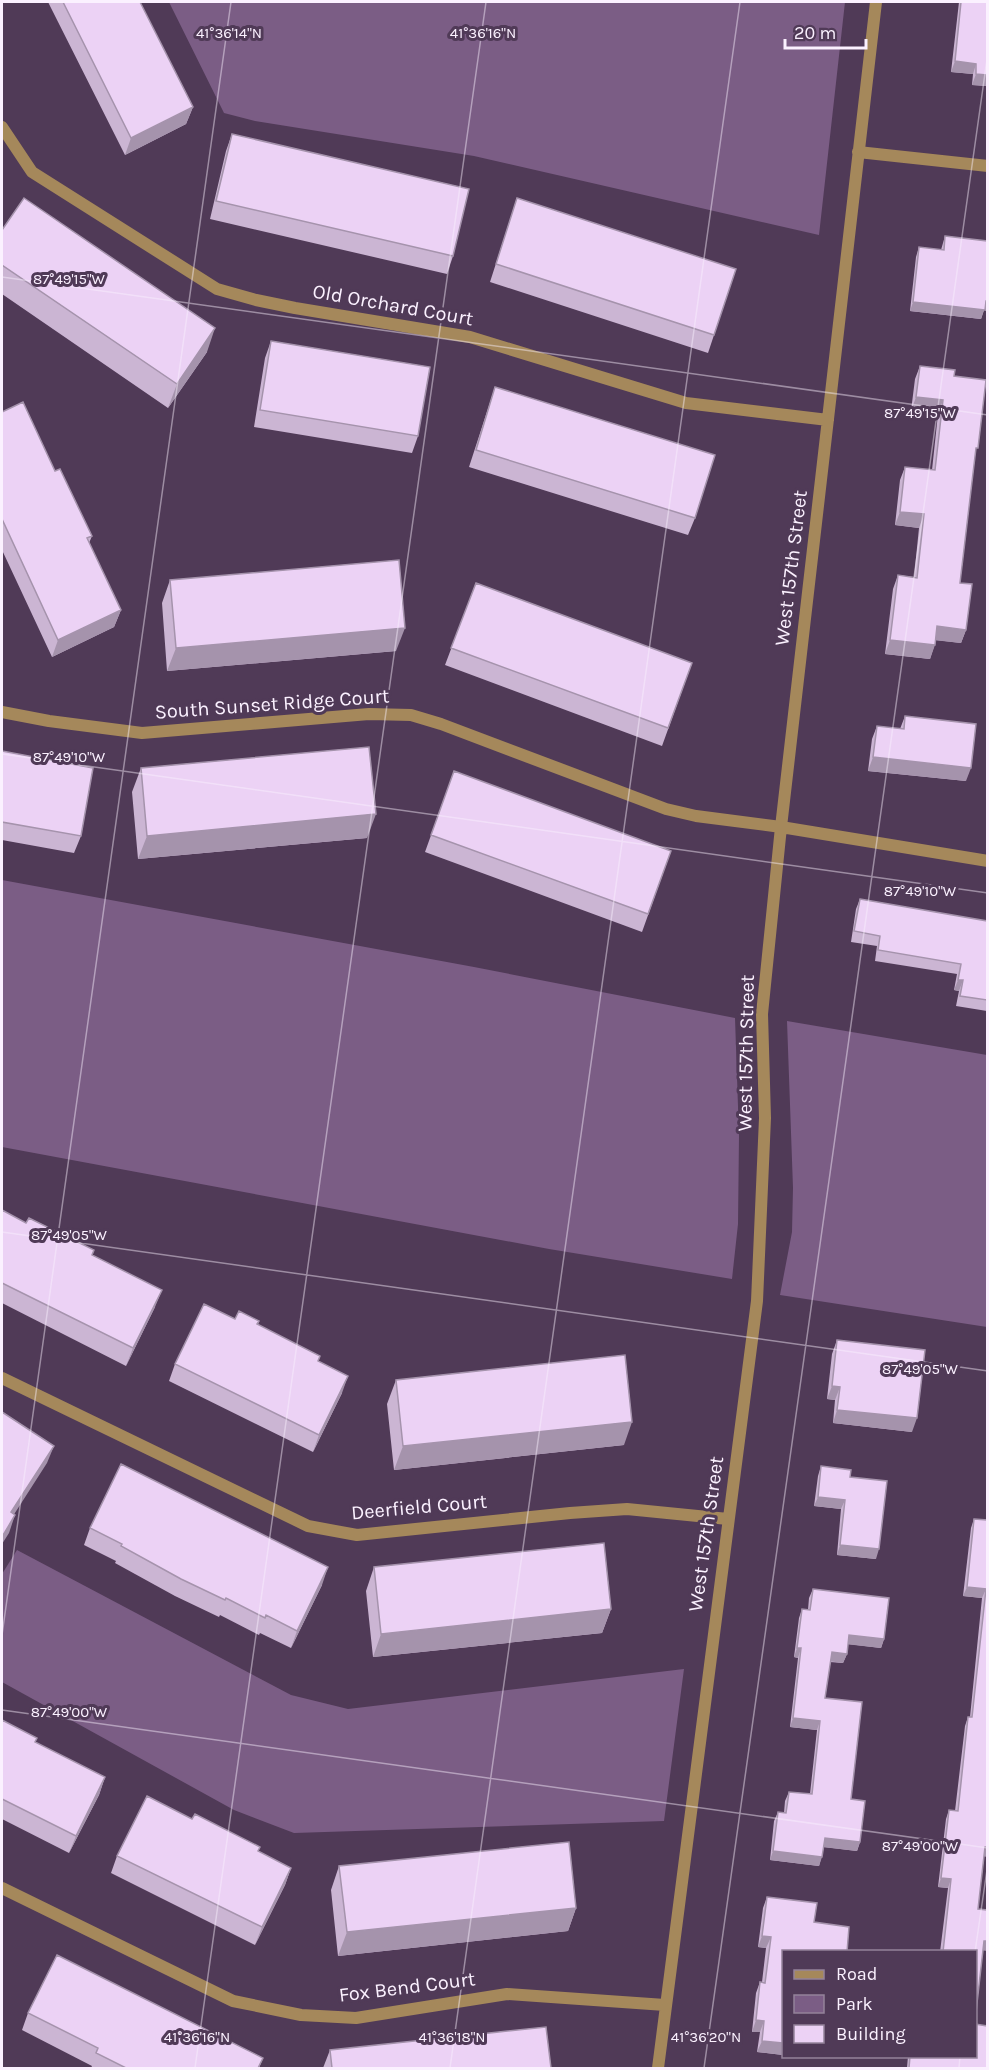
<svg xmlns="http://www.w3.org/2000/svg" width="989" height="2070" viewBox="0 0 989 2070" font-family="Karla,sans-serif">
	<rect width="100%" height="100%" fill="#503a57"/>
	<path fill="#7b5d85" d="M169,2h676l-26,233 -345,-79 -219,-35 -31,-8z
		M2,880l472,87 261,51 4,118 -1,88 -6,55 -183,-30 -547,-102z
		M787,1021l200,34v272l-207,-32 12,-63 1,-44z
		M17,1550l274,145 57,14 336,-40 -20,152 -370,12 -60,-23 -232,-128v-108z"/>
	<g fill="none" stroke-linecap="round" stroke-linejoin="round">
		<path stroke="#a5885b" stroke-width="12" d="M2,127l30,45 185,117 39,11 39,8 175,29 216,66 142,17
			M858,152l130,14
			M2,712l47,9 93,12 227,-19 42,1 30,9 225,85 30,7 85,11 207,34
			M2,1378l306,148 49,9 213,-22 57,-4 101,10
			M2,1888l231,113 68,14 55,3 151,-24 158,11
			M658,2068l99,-767 8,-183 -3,-104 19,-187 95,-825"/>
	</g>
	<path fill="#cbb5d3" d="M48,2h92l53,105 -7,17 -61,31z
		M959,2h28v84l-15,-1 1,-11 -22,-2z
		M232,134l221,122 -6,18 -237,-55 16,-68z
		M517,198l197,137 -6,18 -218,-71z
		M2,230l205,122 -39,56 -166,-114z
		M945,236l42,5v70l-3,-1 -3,9 -71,-8 6,-54 3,-10 22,3z
		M271,341l147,95 -6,17 -158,-26 11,-69z
		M920,366l34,10 21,80 -15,127 6,47 -5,13 -25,-3 -6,19 -45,-5 8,-65 5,-14 16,2 5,-49 -24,-3 5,-45 5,-13 27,3 6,-56 -27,-3 4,-32z
		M495,387l200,131 -7,17 -219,-68z
		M2,412l53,59 37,65 -3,7 32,67 -7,17 -62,30 -50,-107z
		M170,580l226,71 -229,20 -5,-68z
		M476,583l216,80 -30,83 -217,-81z
		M905,716l61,65 -98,-10 4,-32 5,-13 23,3z
		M2,751l79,85 -7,17 -72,-13z
		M141,768l226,70 -229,21 -6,-67z
		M454,771l217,80 -29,81 -217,-80z
		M860,899l127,22v90l-31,-5 3,-15 -5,-1 3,-16 -82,-13 2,-15 -26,-4 5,-33z
		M2,1210l153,97 -29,59 -124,-63z
		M235,1319l24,2 -1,4 62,31 -2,5 24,32 -29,59 -144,-71 6,-17z
		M837,1340l75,92 -79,-9 2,-23 -8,-1 5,-45z
		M396,1380l228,65 -230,25 -7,-66z
		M821,1466l29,11 26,82 -39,-4 4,-46 -27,-3 4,-30z
		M974,1519l13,1 -3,336 -6,53 5,41 -8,2h-35l8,-64 -10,-1 8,-68 3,-9 6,1 10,-85 3,-9h2l12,-119 -19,-2 8,-68z
		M90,1528l232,57 -31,63 -31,-15 -1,2 -39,-20 -1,2 -44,-21 -60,-33 1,-2 -32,-16z
		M374,1567l237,42 -9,24 -229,24 -7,-66z
		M813,1589l71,50 -3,9 -33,-4 -1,10 -4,9 -13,-1 -5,36 26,101 9,43 -3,9 -33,-4 -5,19 -49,-6 4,-39 4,-9 6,1 1,-12 4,-9 21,2 7,-64 -27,-3 8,-69 -4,-1 5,-39 3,-9 6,1 1,-12z
		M2,1720l33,23 70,34 -6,18 -30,58 -67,-34z
		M258,1851l33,17 -6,17 -30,60 -144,-72 6,-17z
		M339,1866l237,42 -8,23 -230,25 -7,-66z
		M767,1897l16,158 -26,-3 3,-20h-8l4,-39 4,-11h2l4,-34 -8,-1 5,-39z
		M28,2013l235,45 -4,10h-168l1,-2 -70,-36z
		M330,2050l221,18h-228z
		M908,2056h67l12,12h-80z"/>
	<path fill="#a593ac" d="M955,61l21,3 -3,10 -22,-2z
		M976,74l11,1v11l-15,-1z
		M193,107l-7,17 -61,31 6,-17z
		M987,301v10l-3,-1 -3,9 -71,-8 3,-9z
		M215,328l-8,24 -39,56 9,-24z
		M916,397l27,3 -5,14 -27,-3z
		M900,512l24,2 -5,14 -24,-3z
		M121,610l-7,17 -62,30 6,-17z
		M937,626l29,4 -5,13 -28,-3z
		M405,628l-9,23 -229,20 9,-23z
		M890,640l45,5 -5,14 -45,-5z
		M873,757l98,11 -5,13 -98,-10z
		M376,814l-9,24 -229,21 9,-23z
		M958,980h5l-4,11 -5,-1z
		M162,1290l-7,17 -29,59 7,-18z
		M348,1376l-6,17 -29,59 6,-17z
		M832,1386l8,1 -5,13 -8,-1z
		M837,1410l80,8 -5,14 -79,-9z
		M632,1422l-8,23 -230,25 9,-24z
		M54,1446l-7,17 -43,67 7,-18z
		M818,1497l27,3 -4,9 -27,-3z
		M15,1515l-6,18 -7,11v-7z
		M840,1545l39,4 -3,10 -39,-4z
		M328,1567l-6,18 -31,63 6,-17z
		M967,1587l19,2 -4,9 -19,-2z
		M611,1609l-9,24 -229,24 8,-23z
		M849,1635l35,4 -3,9 -36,-4z
		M797,1648h4l-3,10 -4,-1z
		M832,1652l15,2 -4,9 -15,-2z
		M793,1718l27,3 -3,9 -27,-3z
		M105,1777l-6,18 -30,58 7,-17z
		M825,1838l35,4 -3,9 -35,-4z
		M985,1847h2v10l-5,-1z
		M773,1851l49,6 -3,9 -49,-6z
		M291,1868l-6,17 -30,60 7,-18z
		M941,1878l10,1 -3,9 -10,-1z
		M576,1908l-8,23 -230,25 9,-24z
		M762,1936l9,1 -5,11 -8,-1z
		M984,1941h3v10l-7,-1z
		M756,2020l8,1 -4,11h-8z
		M762,2041l21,2v12l-26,-3z"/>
	<path fill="#ecd2f5" stroke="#a593ac" stroke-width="1.5" d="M63,2h77l53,105 -62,31z
		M961,2h26v73l-11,-1v-10l-21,-3z
		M232,134l237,55 -16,67 -237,-55z
		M24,198l191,130 -38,56 -175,-119v-35z
		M517,198l219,71 -22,66 -218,-71z
		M945,236l42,5v60h-1l-1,9 -72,-8 6,-55 25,3z
		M271,341l159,26 -12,69 -158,-26z
		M920,366l35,4 -1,6 32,4 -8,68h-2l-16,135 12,1 -6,46 -29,-4 -2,19 -45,-5 8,-65 19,3 7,-64 -24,-2 5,-45 30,3 8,-70 -27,-3z
		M495,387l220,68 -20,63 -219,-68z
		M23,402l32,69 5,-2 32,67 -5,2 34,72 -63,30 -56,-121v-107z
		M399,560l6,68 -229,20 -6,-68z
		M476,583l216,80 -24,65 -217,-80z
		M905,716l71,8 -5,44 -98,-11 4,-31 27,3z
		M369,747l7,67 -229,22 -6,-68z
		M2,751l91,17 -12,68 -79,-14z
		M454,771l217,80 -23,63 -217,-79z
		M860,899l127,22v79l-27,-4 3,-16h-5l3,-16 -83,-14 2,-14 -26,-5z
		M2,1210l24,13 3,-5 65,32 -2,5 70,35 -29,58 -131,-65z
		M204,1304l31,15 4,-8 20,10 -2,3 63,32 -2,5 30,15 -29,59 -144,-71z
		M837,1340l88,10 -8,68 -80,-8 3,-23 -8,-1z
		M625,1355l7,67 -229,24 -7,-66z
		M2,1412l52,34 -43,66 4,3 -13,22z
		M121,1464l207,103 -31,64 -31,-16 -1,3 -39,-20 -1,2 -44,-21 -60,-33 1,-2 -32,-16z
		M821,1466l30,4 -1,7 37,4 -8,68 -39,-4 5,-45 -27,-3z
		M974,1519l13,1v327h-2l-7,62 9,1v31h-3l-9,80v-69h-32l8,-73 -10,-1 8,-68 9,1 10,-94h4l14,-128 -19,-2z
		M604,1543l7,66 -230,25 -7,-67z
		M813,1589l76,9 -5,41 -35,-4 -2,19 -15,-2 -7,46 37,4 -11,97 14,2 -5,41 -35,-4 -3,19 -49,-6 5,-39 8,1 3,-21 23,2 8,-73 -27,-3 8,-70h-4l5,-39 8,1z
		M2,1720l35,18 -2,4 70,35 -29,59 -74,-37z
		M147,1796l45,23 3,-5 65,33 -2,4 33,17 -29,59 -145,-71z
		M569,1842l7,66 -229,24 -8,-66z
		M767,1897l50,6 -3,19 35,5 -2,25h-64v91l-21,-2 2,-20 -8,-1 4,-38 5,1 6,-46 -9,-1z
		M57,1955l206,103 -5,10h-132l-30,-15 2,-5 -70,-35z
		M975,2024l12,2v42h-78l1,-12h65z
		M546,2027l5,41h-219l-2,-18z"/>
	<path fill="none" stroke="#fbf1ff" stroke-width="1.5" stroke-opacity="0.45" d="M2,277l986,138M2,754l986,139M2,1232l986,139M2,1635l229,-1633M2,1710l986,138M975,1952l13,-89M195,2068l291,-2066M450,2068l290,-2066M704,2068l284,-2016M959,2068l1,-12"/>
	<g text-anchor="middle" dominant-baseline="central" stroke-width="6" stroke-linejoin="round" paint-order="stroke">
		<g font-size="20" fill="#fbf1ff" stroke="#503a57">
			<text transform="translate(393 305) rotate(10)">Old Orchard Court</text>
			<text transform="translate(791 568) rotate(-83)">West 157th Street</text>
			<text transform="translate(272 704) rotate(-4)">South Sunset Ridge Court</text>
			<text transform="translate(746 1053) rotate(-89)">West 157th Street</text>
			<text transform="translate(419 1507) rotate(-5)">Deerfield Court</text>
			<text transform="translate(706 1534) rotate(-82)">West 157th Street</text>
			<text transform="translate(407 1987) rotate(-7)">Fox Bend Court</text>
		</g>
	</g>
	<g font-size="15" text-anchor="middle" fill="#fbf1ff" stroke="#503a57" stroke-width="6" stroke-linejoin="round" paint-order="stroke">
		<text x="229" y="38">41°36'14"N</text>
		<text x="483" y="38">41°36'16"N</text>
		<text x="69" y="284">87°49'15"W</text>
		<text x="920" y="418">87°49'15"W</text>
		<text x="69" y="762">87°49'10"W</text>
		<text x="920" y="896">87°49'10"W</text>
		<text x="69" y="1240">87°49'05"W</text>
		<text x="920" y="1374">87°49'05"W</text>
		<text x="69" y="1717">87°49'00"W</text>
		<text x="920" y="1851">87°49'00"W</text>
		<text x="197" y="2042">41°36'16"N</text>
		<text x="452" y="2042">41°36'18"N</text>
		<text x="706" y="2042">41°36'20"N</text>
	</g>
	<rect width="989" height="2070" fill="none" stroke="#fbf1ff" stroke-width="6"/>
	<rect x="782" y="1950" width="195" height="108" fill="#503a57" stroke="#94839a" stroke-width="1.5"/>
	<rect x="794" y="1970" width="30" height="9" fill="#a5885b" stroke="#94839a" stroke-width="1.5"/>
	<text x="836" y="1980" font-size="18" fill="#fbf1ff">Road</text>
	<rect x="794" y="1995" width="30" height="18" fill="#7b5d85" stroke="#94839a" stroke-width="1.5"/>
	<text x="836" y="2010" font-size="18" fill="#fbf1ff">Park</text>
	<rect x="794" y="2025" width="30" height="18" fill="#ecd2f5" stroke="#94839a" stroke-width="1.5"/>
	<text x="836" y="2040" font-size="18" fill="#fbf1ff">Building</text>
	<path d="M785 39v9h81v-9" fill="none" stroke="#fbf1ff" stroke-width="3"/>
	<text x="794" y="39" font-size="18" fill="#fbf1ff" stroke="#503a57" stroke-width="4.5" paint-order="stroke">20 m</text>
</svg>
